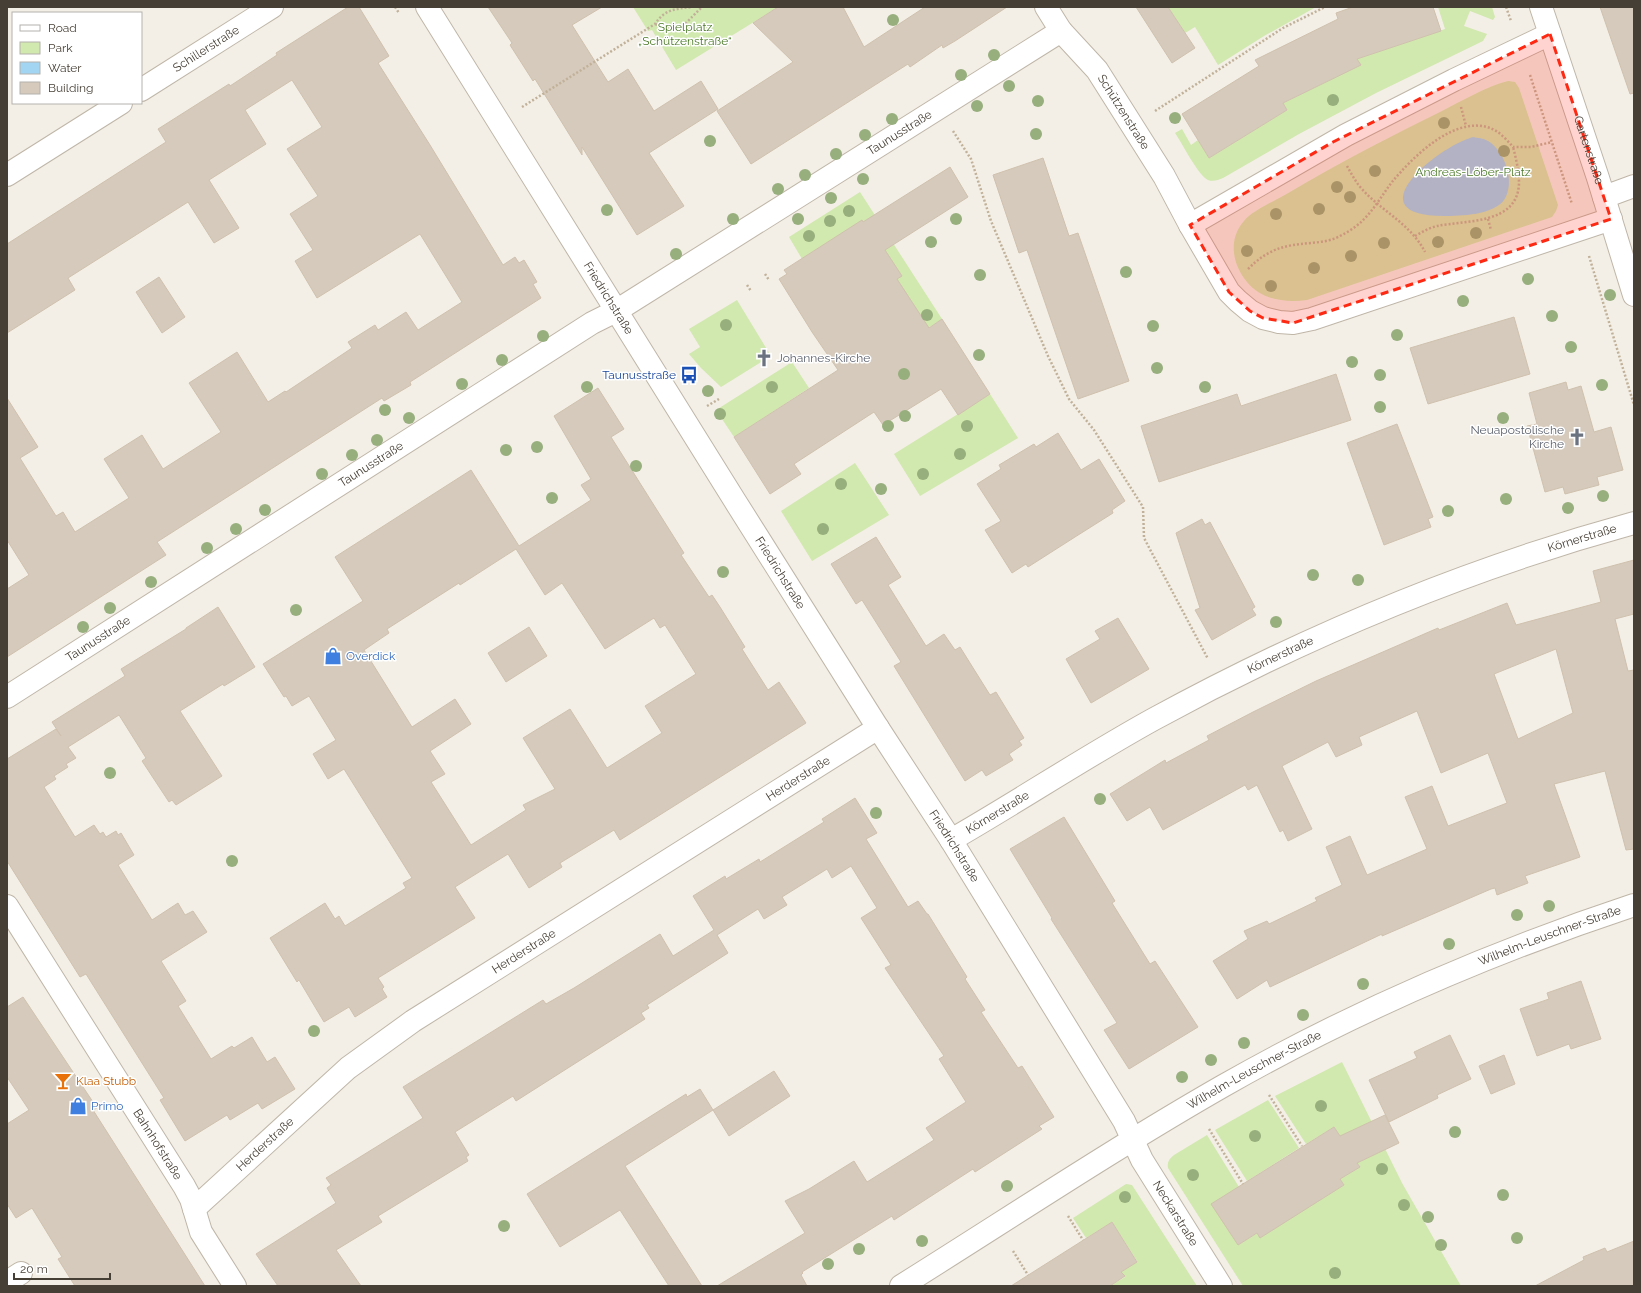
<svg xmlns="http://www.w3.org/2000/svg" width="1641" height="1293" viewBox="0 0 1641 1293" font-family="Raleway,sans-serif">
	<rect width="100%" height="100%" fill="#f3efe6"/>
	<path fill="#d1e8ae" d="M633,7h145l-102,63 -24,-40 -4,1z
		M1168,7h148l-52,29 -46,29 -23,-38 -10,6z
		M1438,7h54l3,10 -2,3 -23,-9 -6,15 23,8 -4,7 -107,52 -77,41 -76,44c-5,2 -10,4 -15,2 -10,-5 -26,-37 -33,-47l7,-4 9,16 7,-5 11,18 78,-48 -4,-7 77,-38 -3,-6 88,-30z
		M1508,81l7,1 4,6 39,117 -2,6 -4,6 -245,83c-22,3 -45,0 -60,-18 -15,-18 -19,-43 -3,-61 9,-11 33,-21 46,-29 49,-29 99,-55 150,-80 22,-11 45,-25 68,-31z
		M860,192l82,127 -30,20 -110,-80 -13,-22z
		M737,300l34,56 -50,31 -20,-19 -12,-14 11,-7 -11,-18z
		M792,362l17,26 -75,49 -18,-27z
		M990,394l28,44 -98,58 -26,-42z
		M855,463l34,52 -77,46 -31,-50z
		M1342,1062l60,121 59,103h-218l-75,-118c-1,-6 1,-9 6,-13l33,-20 32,52 -27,17 26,41c34,-22 71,-38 106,-60l-4,-6 20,-12 -26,-40 -28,17 -31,-48z
		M1268,1100l31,48 -52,33 -32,-51z
		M1126,1184l6,1 65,101h-87l15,-9 -4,-5 16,-11 -25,-39 -26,16 -13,-20z"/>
	<path fill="#a1d5f1" d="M1473,137c5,1 10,1 15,4 17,10 28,42 16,59 -11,15 -43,16 -60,16 -90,0 -9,-68 29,-79z"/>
	<path fill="#d5cabb" stroke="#d0c1ae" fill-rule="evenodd" d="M348,7h11l30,49 -11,7 52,82 73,120 12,-8 4,6 5,-3 13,22 -4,2 8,14 -131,84 1,3 -27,16 -2,-3 -225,144 9,13 -159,102v-68l22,-14 -22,-35v-142l31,49 -18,11 36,58 7,-4 12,20 54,-34 -25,-39 38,-24 21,34 58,-37 -32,-49 48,-31 31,50 17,-11 1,1 66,-44 -4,-6 27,-17 3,5 28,-18 12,18 44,-28 -42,-68 -103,64 -22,-37 18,-11 -23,-36 28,-18 -31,-47 35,-22 -30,-47 -47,30 21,34 -57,36 30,48 -25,15 -26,-41 -120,76 7,12 -68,43v-89l159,-102 -8,-13 71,-45 1,2 47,-31 -1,-2z
		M488,7h114l-30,18 36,57 20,-13 26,42 47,-30 17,28 -69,44 35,53 -47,29 -55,-88v8l-47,-76 -2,2 -23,-36 2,-2z
		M778,7h65l21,40 61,-40h82l-52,34 -12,7 -1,-3 -32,22 -2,-3 -157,100 -34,-53 76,-49 -40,-39z
		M1136,7h32l27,41 -23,15z
		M1353,7h80l8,24 -84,28 4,6 -78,38 4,7 -78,48 -27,-44 77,-48 -4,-6 83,-41 -2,-6z
		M1600,7h34v86l-4,1z
		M1043,158l26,78 9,-3 51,148 -51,18 -51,-149 -8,3 -26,-78z
		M950,167l18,30 -83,53 17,26 -5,3 32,49 13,-9 48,75 -32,21 -17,-26 -58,36 -9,-13 -80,52 7,10 -31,20 -36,-57 104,-67 -26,-38 -33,-53 8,-5 -3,-4 78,-50 1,2z
		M159,277l26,40 -23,16 -26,-41z
		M1514,317l16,57 -102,30 -18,-56z
		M1336,374l15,46 -192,62 -18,-56 96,-32 4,12z
		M1566,382l2,8 13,-4 13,46 17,-5 12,43 -26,7 2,8 -34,9 -2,-7 -18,5 -18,-66 10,-2 -8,-31z
		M598,388l26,41 -13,8 73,116 -3,2 28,42 3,-2 8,12 25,40 -3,2 26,41 11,-8 27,41 -186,117 -6,-10 -54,33 2,4 -33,21 -21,-34 -53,33 20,31 -97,60 6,9 -2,2 5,8 -32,20 -6,-10 -25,15 -25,-42 -2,2 -27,-44 55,-35 10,16 4,-3 6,10 61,-38 -3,-5 9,-5 -68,-109 -16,10 -15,-25 23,-14 -27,-44 -17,10 -6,-10 -2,1 -21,-33 100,-63 -28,-44 136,-87 48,76 72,-46 -10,-15 10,-6 -37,-63zM516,549l29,46 17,-12 43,66 49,-31 6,10 5,-3 31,49 -51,32 17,27 -55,35 -37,-59 -47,29 32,51 -32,16 3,5 -55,35 -40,-63 14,-8 -15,-23 41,-27 -16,-25 -43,28 -48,-77 25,-17 -2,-4 72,-46 1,2z
		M1397,424l36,93 -5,2 3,8 -47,18 -37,-102z
		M1058,433l23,37 18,-11 26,42 -13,9 1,3 -38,24 -47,30 -2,-3 -14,9 -27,-43 16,-9 -24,-37 24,-15 -2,-4 35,-21 2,3z
		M1202,519l3,6 5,-3 45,85 -3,2 4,6 -44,25 -17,-30 5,-2 -24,-75z
		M876,537l25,40 -13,8 38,61 18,-12 11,16 5,-3 30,48 6,-3 28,46 -5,3 3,4 -13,9 4,6 -27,16 -4,-6 -17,11 -71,-115 7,-4 -39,-62 -6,4 -25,-40z
		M1634,560v54l-19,5 13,52 6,-1v179l-8,1 -21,-79 -51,13 26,73 -55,19 3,7 -31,12 -2,-7 -4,1 -109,47v-2l-112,53 -3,-7 -30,19 -24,-38 35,-22 -4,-8 23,-10 2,3 48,-23 -2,-3 27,-13 -16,-38 24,-11 17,39 60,-26 -22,-52 27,-11 16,40 59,-23 -19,-50 -47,20 -24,-62 -58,26 3,8 -26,12 -8,-15 -46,24 30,63 -24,12 -5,-11 -3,2 -23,-47 -9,5 -3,-5 -82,45 -13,-23 -23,14 -17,-27 55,-34 1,3 43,-23 -2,-4 46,-24 63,-31 122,-53 1,2 68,-27 9,22 85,-23 -8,-31zM1556,649l17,64 -55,26 -24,-65z
		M218,607l37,60 -31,19 -1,-2 -43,27 42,65 -46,29 -4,-5 -3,2 -27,-41 4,-3 -27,-43 -51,32 8,11 -10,6 2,3 -14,9 2,3 -12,8 31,50 19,-12 6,9 3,-2 3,5 10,-6 2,4 3,-2 13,22 -16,10 34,55 26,-17 7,12 8,-4 14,21 -46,29 25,40 -8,5 33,53 21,-13 2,2 18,-11 15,25 8,-5 20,32 -33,20 -4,-6 -28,17 -3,-5 -42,26 -25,-41 4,-2 -78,-124 -6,3 -73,-116v-102l49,-30 5,7 -9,-14 73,-46 -4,-7 65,-40v-1z
		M1118,618l31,51 -58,34 -25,-44 34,-20 -5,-8z
		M529,627l18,29 -41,26 -18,-29z
		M855,798l22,35 -11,6 42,68 10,-6 9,13h1l39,63 -2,2 20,31 -4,2 37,56 4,-2 32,51 -15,9 3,3 -67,43 -2,-3 -79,51 -2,-4 -90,56 1,1 -2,2 6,11h-90l88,-53 -20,-32 24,-12 45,-28 13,21 67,-42 -8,-12 40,-26 -27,-43 5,-3 -59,-88 6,-3 -30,-47 16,-10 -26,-42 -19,12 -5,-9 -45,28 5,8 -23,14 -6,-10 -41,26 11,18 -81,52 2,3 -8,5 4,6 -129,82 -3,-5 -58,36 14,23 -3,2 2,4 -90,55 4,6 -46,28 25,36h-83l-22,-32 80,-51 -9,-15 4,-3 -5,-7 97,-60 -20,-31 140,-87 3,4 28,-16 86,-54 13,22 41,-26 -21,-34 32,-20 1,3 33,-20 1,3 64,-40 -2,-3z
		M1064,817l51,84 -3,2 38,61 5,-3 43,66 -69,42 -25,-39 13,-7 -66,-104 1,-1 -42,-69z
		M1581,981l20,58 -30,10 -2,-5 -32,12 -17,-47 29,-10 -2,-6z
		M23,997l74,111 -4,2 112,176h-130l-17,-27 4,-2 -30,-49 -16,10 -9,-14v-80l22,-14 -22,-33v-70z
		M1450,1035l21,44 -34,16 1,3 -49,24 -20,-42 48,-22 -3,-6z
		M1504,1055l11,29 -24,10 -12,-28z
		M774,1071l16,25 -61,40 -16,-26z
		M700,1089l13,21 -88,56 77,120h-33l-49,-76 -60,37 -33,-53 159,-100 1,3z
		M1385,1115l14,28 -42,20 3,4 -20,12 4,6 -84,53 -3,-5 -19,12 -27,-41 123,-77 6,9z
		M1112,1222l25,40 -16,10 4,4 -15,10h-99z
		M1634,1241v45h-99l49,-26 -1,-3 22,-9 2,4z"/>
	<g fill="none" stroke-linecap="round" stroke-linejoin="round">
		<g stroke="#bfb6a8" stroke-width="24">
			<g id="minor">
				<path id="s1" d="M427,7l308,494 143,227 73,112 173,281 18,39 79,126"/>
				<path id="s2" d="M1046,7l15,24 36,39 67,106 26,49 39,67 9,9 12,10 13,7 16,4 14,1 19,-4 299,-100"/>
				<path id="s3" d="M1541,7l57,171 36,117"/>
				<path id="s4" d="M141,90l131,-83"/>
				<path d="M7,175l114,-72"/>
				<path d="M1604,197l30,-11"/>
				<path d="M1190,225l156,-90 108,-55 96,-46"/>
				<path id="s5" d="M7,697l585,-374 24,-12 445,-280"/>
				<path id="s6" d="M951,840c68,-39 134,-83 203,-121 152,-83 312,-150 480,-196"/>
				<path id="s7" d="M7,906l177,280 7,13 10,33 34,54"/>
				<path id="s8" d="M194,1209l154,-141 65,-47 465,-293"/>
				<path d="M7,1282l14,-9"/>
				<path id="s9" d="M901,1286c107,-67 212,-137 322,-200 130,-74 269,-134 411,-181"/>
			</g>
		</g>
		<path stroke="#c1b199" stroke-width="2.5" stroke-dasharray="2 2" stroke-linecap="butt" d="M395,7l4,6
			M1506,7l5,14
			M655,24c27,10 28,1 47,-17
			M1530,75l42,129
			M522,107l133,-83c10,-15 20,-15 37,-17
			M1461,107l5,19
			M1155,111l128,-83 42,-21
			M953,131l18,28 20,62 57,135 21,43 25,31 49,77 1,31 64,121
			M1347,166c4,7 8,15 14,22 20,23 49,35 64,64
			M1488,219l3,11
			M1415,236c7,-4 14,-8 22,-10 28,-6 81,-1 82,-43 0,-12 -3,-25 -6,-36
			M1589,256l45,149
			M1248,269c20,-20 36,-24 63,-26 10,-1 20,-2 29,-7 8,-4 16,-9 22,-15 12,-11 20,-26 30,-39 20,-24 62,-67 98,-54 9,3 17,12 23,19h18l21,-5
			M765,274l4,6
			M747,285l4,6
			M707,406l12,-7
			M1269,1095l33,51
			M1209,1129l34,55
			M1068,1216l15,24
			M1013,1251l15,24"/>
		<use href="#minor" stroke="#fff" stroke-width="22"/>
	</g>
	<g fill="#97ae7d">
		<circle cx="893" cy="20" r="6"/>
		<circle cx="994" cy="55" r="6"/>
		<circle cx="961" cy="75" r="6"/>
		<circle cx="1009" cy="86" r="6"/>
		<circle cx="1333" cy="100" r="6"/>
		<circle cx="1038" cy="101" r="6"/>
		<circle cx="977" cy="106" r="6"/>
		<circle cx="1175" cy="118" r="6"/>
		<circle cx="892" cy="119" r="6"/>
		<circle cx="1444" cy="123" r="6"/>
		<circle cx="1036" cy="134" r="6"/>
		<circle cx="865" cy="135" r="6"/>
		<circle cx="710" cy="141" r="6"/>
		<circle cx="1504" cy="151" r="6"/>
		<circle cx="836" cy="154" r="6"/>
		<circle cx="1375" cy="171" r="6"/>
		<circle cx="805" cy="175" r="6"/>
		<circle cx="863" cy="179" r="6"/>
		<circle cx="1337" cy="187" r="6"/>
		<circle cx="778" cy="189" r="6"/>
		<circle cx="1350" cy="197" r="6"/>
		<circle cx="831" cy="198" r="6"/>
		<circle cx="1319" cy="209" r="6"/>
		<circle cx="607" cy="210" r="6"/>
		<circle cx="849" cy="211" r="6"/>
		<circle cx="1276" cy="214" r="6"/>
		<circle cx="733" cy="219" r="6"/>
		<circle cx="798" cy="219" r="6"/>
		<circle cx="956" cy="219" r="6"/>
		<circle cx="830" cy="221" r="6"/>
		<circle cx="1476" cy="233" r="6"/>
		<circle cx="809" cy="236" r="6"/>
		<circle cx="931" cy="242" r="6"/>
		<circle cx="1438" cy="242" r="6"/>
		<circle cx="1384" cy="243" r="6"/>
		<circle cx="1247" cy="251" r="6"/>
		<circle cx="676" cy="254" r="6"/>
		<circle cx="1351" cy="256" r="6"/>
		<circle cx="1314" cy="268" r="6"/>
		<circle cx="1126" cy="272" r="6"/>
		<circle cx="980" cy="275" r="6"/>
		<circle cx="1528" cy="279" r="6"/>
		<circle cx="1271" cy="286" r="6"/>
		<circle cx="1610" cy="295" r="6"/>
		<circle cx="1463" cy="301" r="6"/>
		<circle cx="927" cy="315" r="6"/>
		<circle cx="1552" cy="316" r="6"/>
		<circle cx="726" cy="325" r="6"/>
		<circle cx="1153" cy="326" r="6"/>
		<circle cx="1397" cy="335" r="6"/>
		<circle cx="543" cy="336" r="6"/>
		<circle cx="1571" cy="347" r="6"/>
		<circle cx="979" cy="355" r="6"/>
		<circle cx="502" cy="360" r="6"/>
		<circle cx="1352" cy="362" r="6"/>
		<circle cx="1157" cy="368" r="6"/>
		<circle cx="904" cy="374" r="6"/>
		<circle cx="1380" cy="375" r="6"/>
		<circle cx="462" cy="384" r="6"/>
		<circle cx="1602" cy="385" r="6"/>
		<circle cx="587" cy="387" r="6"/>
		<circle cx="772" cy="387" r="6"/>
		<circle cx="1205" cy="387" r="6"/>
		<circle cx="708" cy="391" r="6"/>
		<circle cx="1380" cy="407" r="6"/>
		<circle cx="385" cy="410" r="6"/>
		<circle cx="720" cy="414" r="6"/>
		<circle cx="905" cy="416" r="6"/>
		<circle cx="409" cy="418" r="6"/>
		<circle cx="1503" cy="418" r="6"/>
		<circle cx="888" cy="426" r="6"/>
		<circle cx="967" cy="426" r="6"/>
		<circle cx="377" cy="440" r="6"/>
		<circle cx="537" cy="447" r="6"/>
		<circle cx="506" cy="450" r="6"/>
		<circle cx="960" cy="454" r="6"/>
		<circle cx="352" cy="455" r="6"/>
		<circle cx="636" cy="466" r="6"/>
		<circle cx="322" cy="474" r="6"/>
		<circle cx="923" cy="474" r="6"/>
		<circle cx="841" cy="484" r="6"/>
		<circle cx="881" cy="489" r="6"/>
		<circle cx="1603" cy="496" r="6"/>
		<circle cx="552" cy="498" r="6"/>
		<circle cx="1506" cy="499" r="6"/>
		<circle cx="1568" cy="508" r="6"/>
		<circle cx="265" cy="510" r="6"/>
		<circle cx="1448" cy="511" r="6"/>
		<circle cx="236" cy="529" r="6"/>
		<circle cx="823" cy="529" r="6"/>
		<circle cx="207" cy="548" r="6"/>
		<circle cx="723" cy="572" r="6"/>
		<circle cx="1313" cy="575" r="6"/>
		<circle cx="1358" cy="580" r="6"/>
		<circle cx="151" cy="582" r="6"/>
		<circle cx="110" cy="608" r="6"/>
		<circle cx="296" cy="610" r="6"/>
		<circle cx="1276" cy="622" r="6"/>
		<circle cx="83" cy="627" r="6"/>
		<circle cx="110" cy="773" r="6"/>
		<circle cx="1100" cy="799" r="6"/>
		<circle cx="876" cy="813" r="6"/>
		<circle cx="232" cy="861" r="6"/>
		<circle cx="1549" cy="906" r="6"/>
		<circle cx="1517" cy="915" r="6"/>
		<circle cx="1449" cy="944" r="6"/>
		<circle cx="1363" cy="984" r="6"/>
		<circle cx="1303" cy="1015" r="6"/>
		<circle cx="314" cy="1031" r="6"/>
		<circle cx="1244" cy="1043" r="6"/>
		<circle cx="1211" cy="1060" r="6"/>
		<circle cx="1182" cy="1077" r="6"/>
		<circle cx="1321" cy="1106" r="6"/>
		<circle cx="1455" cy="1132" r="6"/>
		<circle cx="1255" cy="1136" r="6"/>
		<circle cx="1382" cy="1169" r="6"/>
		<circle cx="1193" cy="1175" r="6"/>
		<circle cx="1007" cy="1186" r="6"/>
		<circle cx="1503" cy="1195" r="6"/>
		<circle cx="1125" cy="1197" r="6"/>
		<circle cx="1404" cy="1205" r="6"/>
		<circle cx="1428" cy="1217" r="6"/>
		<circle cx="504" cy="1226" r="6"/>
		<circle cx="1517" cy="1238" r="6"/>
		<circle cx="922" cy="1241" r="6"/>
		<circle cx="1441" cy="1245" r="6"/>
		<circle cx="859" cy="1249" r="6"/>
		<circle cx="828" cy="1264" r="6"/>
		<circle cx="1335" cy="1273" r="6"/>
	</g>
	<path fill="#fd2913" fill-opacity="0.2" stroke="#fd2913" stroke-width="3" stroke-dasharray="8 5" stroke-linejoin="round" d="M1550,34l61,185 -318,104 -30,-5 -13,-7 -21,-19 -39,-67 143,-83z"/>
	<defs>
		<g id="church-bare" transform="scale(1.38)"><path d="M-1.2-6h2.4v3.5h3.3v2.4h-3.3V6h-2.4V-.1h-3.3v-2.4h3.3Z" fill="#6b7280" stroke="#fff" stroke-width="2.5" paint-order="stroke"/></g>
		<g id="bus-bare" transform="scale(1.38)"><path d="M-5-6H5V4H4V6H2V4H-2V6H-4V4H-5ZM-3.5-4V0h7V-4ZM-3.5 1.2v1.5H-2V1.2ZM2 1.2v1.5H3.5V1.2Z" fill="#1a4fb4" stroke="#fff" stroke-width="2.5" paint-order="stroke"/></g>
		<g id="shop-bare" transform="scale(1.38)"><path d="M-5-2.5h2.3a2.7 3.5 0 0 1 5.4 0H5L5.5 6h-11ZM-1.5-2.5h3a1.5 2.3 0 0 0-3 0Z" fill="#3f7fe0" stroke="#fff" stroke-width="2.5" paint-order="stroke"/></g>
		<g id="bar-bare" transform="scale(1.38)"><path d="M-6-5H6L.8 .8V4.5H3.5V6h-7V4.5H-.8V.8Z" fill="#e8710a" stroke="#fff" stroke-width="2.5" paint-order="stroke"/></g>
	</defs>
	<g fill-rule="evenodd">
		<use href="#church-bare" x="764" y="358"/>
		<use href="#bus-bare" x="689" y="375"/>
		<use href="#church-bare" x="1577" y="437"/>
		<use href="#shop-bare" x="333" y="656"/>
		<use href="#bar-bare" x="63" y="1081"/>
		<use href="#shop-bare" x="78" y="1106"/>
	</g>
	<g text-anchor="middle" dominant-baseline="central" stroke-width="3" stroke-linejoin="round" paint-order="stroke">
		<g font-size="12" fill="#4b7927" stroke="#fff">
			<text x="685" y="27">Spielplatz<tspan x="685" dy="14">„Schützenstraße“</tspan></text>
			<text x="1473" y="172">Andreas-Löber-Platz</text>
		</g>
		<g font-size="12" fill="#463f35" stroke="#fff">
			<text stroke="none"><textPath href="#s4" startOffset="77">Schillerstraße</textPath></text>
			<text stroke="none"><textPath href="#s2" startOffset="131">Schützenstraße</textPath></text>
			<text stroke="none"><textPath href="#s5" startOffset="1056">Taunusstraße</textPath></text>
			<text stroke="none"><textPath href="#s3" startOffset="151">Gartenstraße</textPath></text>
			<text stroke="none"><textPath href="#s1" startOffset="343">Friedrichstraße</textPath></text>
			<text stroke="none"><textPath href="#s5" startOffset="432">Taunusstraße</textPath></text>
			<text stroke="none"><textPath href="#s6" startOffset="702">Körnerstraße</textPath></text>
			<text stroke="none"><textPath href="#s1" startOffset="667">Friedrichstraße</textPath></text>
			<text stroke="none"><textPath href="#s5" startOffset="108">Taunusstraße</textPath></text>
			<text stroke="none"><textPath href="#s6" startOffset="378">Körnerstraße</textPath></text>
			<text stroke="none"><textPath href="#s8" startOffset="744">Herderstraße</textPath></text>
			<text stroke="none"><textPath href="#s6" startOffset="54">Körnerstraße</textPath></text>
			<text stroke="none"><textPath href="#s1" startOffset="991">Friedrichstraße</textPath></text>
			<text stroke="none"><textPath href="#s9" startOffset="739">Wilhelm-Leuschner-Straße</textPath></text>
			<text stroke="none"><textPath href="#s8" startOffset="420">Herderstraße</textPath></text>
			<text stroke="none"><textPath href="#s9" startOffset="414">Wilhelm-Leuschner-Straße</textPath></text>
			<text stroke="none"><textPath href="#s7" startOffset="282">Bahnhofstraße</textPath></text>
			<text stroke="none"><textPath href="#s8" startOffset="96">Herderstraße</textPath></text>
			<text stroke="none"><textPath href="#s1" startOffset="1420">Neckarstraße</textPath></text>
		</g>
		<g font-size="12" fill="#5b616d" stroke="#fff" text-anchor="start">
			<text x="777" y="358">Johannes-Kirche</text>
			<text x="1564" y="430" text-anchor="end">Neuapostolische<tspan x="1564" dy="14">Kirche</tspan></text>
		</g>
		<g font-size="12" fill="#164399" stroke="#fff" text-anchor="end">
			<text x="676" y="375">Taunusstraße</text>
		</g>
		<g font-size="12" fill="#366cbe" stroke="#fff" text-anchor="start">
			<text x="346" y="656">Overdick</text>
			<text x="91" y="1106">Primo</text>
		</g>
		<g font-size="12" fill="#c56008" stroke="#fff" text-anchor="start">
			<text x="76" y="1081">Klaa Stubb</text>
		</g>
	</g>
	<rect width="1641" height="1293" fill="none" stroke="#463f35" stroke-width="16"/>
	<rect x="12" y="12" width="130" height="92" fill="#ffffff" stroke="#b5b2ae"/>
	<rect x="20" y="25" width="20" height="6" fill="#ffffff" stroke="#b5b2ae"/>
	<text x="48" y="32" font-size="12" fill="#463f35">Road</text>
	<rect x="20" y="42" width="20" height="12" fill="#d1e8ae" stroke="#b5b2ae"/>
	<text x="48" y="52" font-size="12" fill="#463f35">Park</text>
	<rect x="20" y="62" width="20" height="12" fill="#a1d5f1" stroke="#b5b2ae"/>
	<text x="48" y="72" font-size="12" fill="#463f35">Water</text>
	<rect x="20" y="82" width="20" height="12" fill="#d5cabb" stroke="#b5b2ae"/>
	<text x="48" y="92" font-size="12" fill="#463f35">Building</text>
	<path d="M14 1273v6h96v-6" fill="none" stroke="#463f35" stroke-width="2"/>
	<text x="20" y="1273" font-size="12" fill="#463f35" stroke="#ffffff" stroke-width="3" paint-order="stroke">20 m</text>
</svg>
